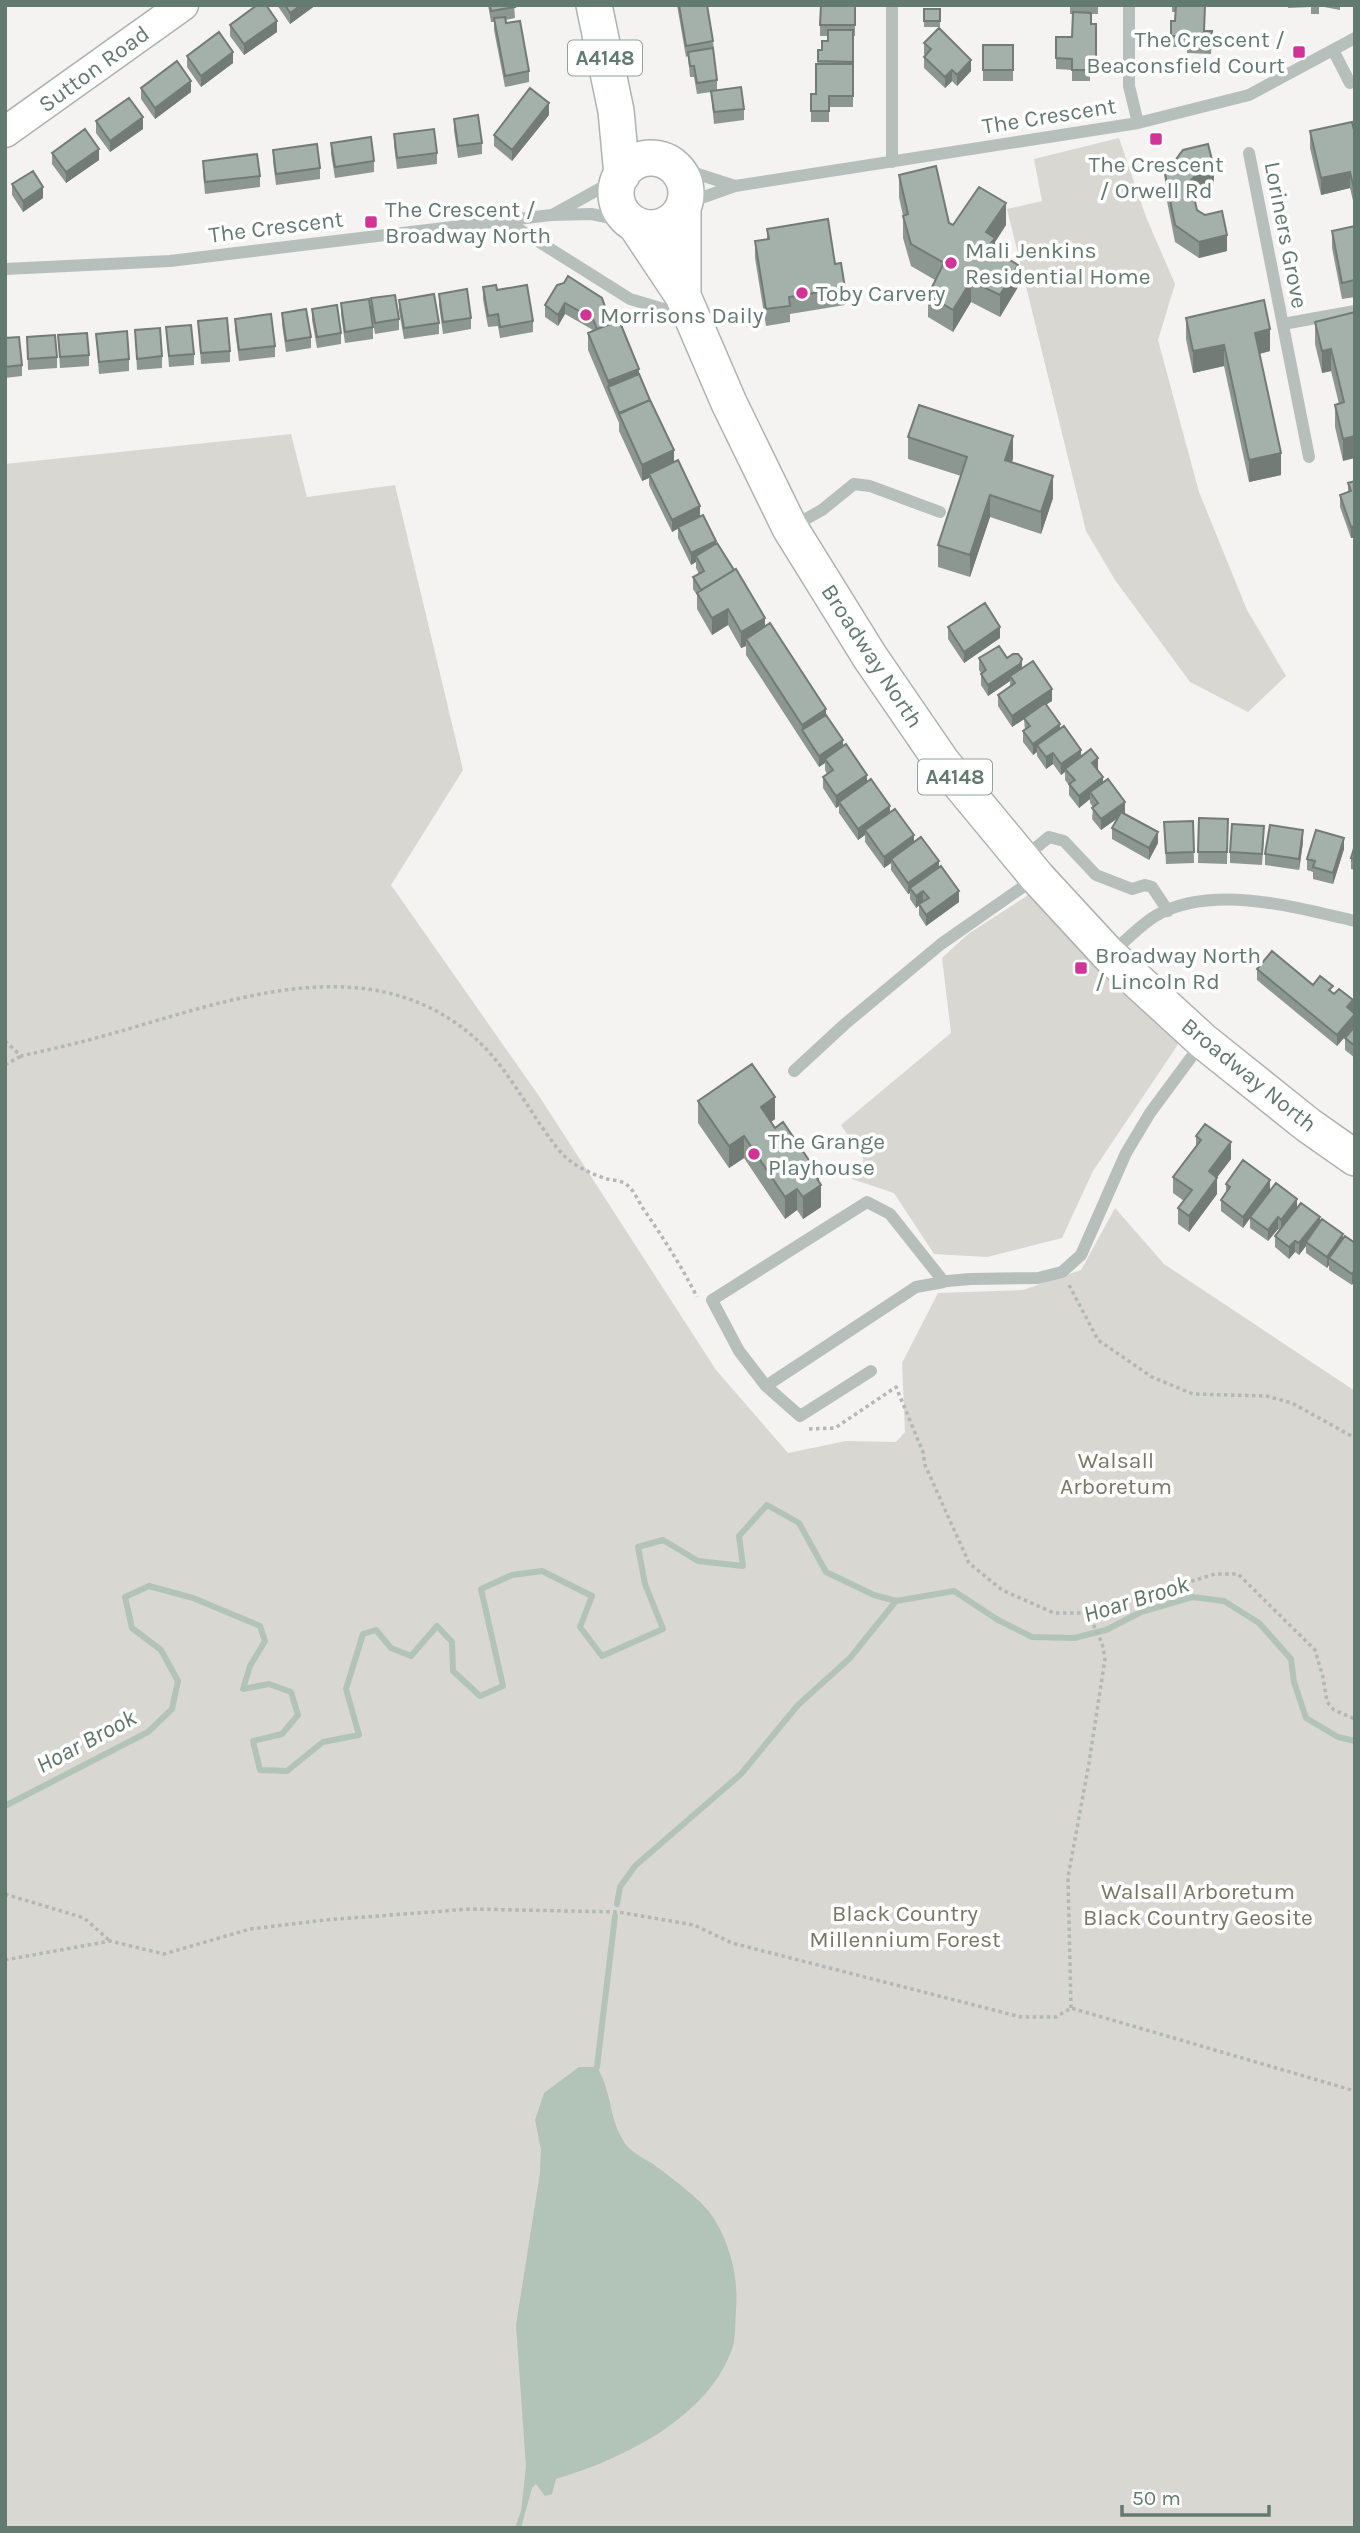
<svg xmlns="http://www.w3.org/2000/svg" width="1360" height="2533" viewBox="0 0 1360 2533" font-family="Karla,sans-serif">
	<rect width="100%" height="100%" fill="#f5f2f2"/>
	<path fill="#d9d7d1" d="M1119,138l27,79 29,67 -17,56 41,152 48,118 39,66 -38,36 -58,-30 -75,-102 -29,-49 -79,-322 35,-8 -8,-42z
		M291,434l16,63 88,-12 68,285 -72,115 148,211 177,274 72,83 58,-12 50,1 9,-10 -3,-69 36,-70 85,-3 58,-20 34,-62 49,56 191,127v1137h-1350v-2064z
		M1030,894l149,149 -86,128 -31,67 -75,19 -53,-3 -40,-61 -42,-14 12,-19 -23,-35 110,-92 -9,-75 26,-24z"/>
	<path fill="#b2c3b8" d="M579,2067h18c16,26 11,54 30,79 6,7 18,13 26,18 15,11 46,34 57,49 19,26 29,64 26,96 -1,11 0,26 -3,37 -23,71 -110,113 -177,133l-4,15 -7,2 -9,-12 -4,4 -11,40h-6l6,-17 5,-44 -10,-142 24,-152 1,-23 -6,-30 9,-27z"/>
	<g fill="none" stroke-linecap="round" stroke-linejoin="round">
		<path stroke="#b2c3b8" stroke-width="6" d="M5,1806l143,-74 24,-23 6,-28 -17,-31 -29,-22 -7,-31 24,-11 44,12 67,28 5,15 -15,25 -7,23 26,-5 22,8 7,23 -16,19 -29,7 7,29 27,1 36,-29 36,-7 -13,-46 17,-55 13,-4 15,18 20,8 26,-30 15,16 1,29 27,25 23,-10 -22,-97 31,-14 30,-4 50,25 -12,31 22,29 61,-27 -18,-45 -7,-37 25,-7 35,21 45,5 -4,-30 28,-31 32,18 27,49 48,23 22,6 58,-10 44,29 34,17 42,1 32,-8 35,-18 51,-15 32,4 35,22 32,36 3,23 12,36 32,19 17,4
			M617,1904l3,-17 15,-21 106,-92 57,-69 52,-47 46,-57
			M597,2067l18,-151"/>
		<g stroke="#aab3af" stroke-width="33">
			<path id="major" d="M5,132l178,-127"/>
		</g>
		<g stroke="#acb3b0" stroke-width="38">
			<path id="highway" d="M594,5l22,106 6,64
				M616 193a35 35 0 1 1 70 0a35 35 0 1 1-70 0Z
				M635,224l48,72 46,107 61,125 80,129 72,105 95,115 72,78 94,86 105,84 47,33
				M683,296v-89"/>
		</g>
		<path stroke="#b2b8b6" stroke-width="3.5" stroke-dasharray="3.5 3.5" stroke-linecap="butt" d="M5,1041l16,15c31,-7 62,-14 93,-23 117,-33 257,-88 362,6 34,31 54,75 82,110 13,16 31,24 49,30 6,1 16,2 20,6 6,4 11,15 15,22 20,29 39,58 55,90
			M5,1065l16,-9
			M1069,1285l29,55 54,37 41,17 73,2 26,7 63,35
			M809,1429l26,-1 61,-41 27,65 2,13 44,98 33,27 52,23h34l127,-39h23l77,76 8,27 4,25 7,8 21,9
			M5,1894l79,24 26,23
			M5,1960l105,-19 54,13 86,-25 75,-9 145,-11 148,3 76,13 38,18 289,74h35l15,-9 284,83
			M1071,2008l-3,-131 21,-114 16,-104 -3,-16 -14,-30"/>
		<path stroke="#b7bfbc" stroke-width="12" d="M1129,5v81l9,37
			M1333,50l17,33
			M1249,153l60,304
			M892,162v-157
			M673,166l62,20
			M684,204l51,-18 403,-63 111,-28 106,-57
			M554,214l65,-36
			M506,221l124,78 57,17
			M5,269l165,-8 381,-46 40,-1 41,8
			M1283,324l72,-13
			M793,526l29,-16 32,-26 16,2 70,26
			M1022,859l27,-22 15,4 32,34 36,14 13,-4 7,2 16,24
			M1111,953c15,-12 30,-29 46,-38 56,-31 139,-8 198,6
			M794,1071l51,-47 96,-80 96,-67
			M867,1202l23,12 54,68 -28,5 -150,99 -27,-35 -27,-51z
			M937,1282l33,-3 68,-1 24,-6 19,-17 45,-102 24,-40 51,-69
			M766,1386l34,30 71,-45"/>
		<use href="#major" stroke="#fff" stroke-width="30"/>
		<use href="#highway" stroke="#fff" stroke-width="35"/>
	</g>
	<path fill="#8d9792" d="M277,5h39l-26,19z
		M488,5h26l1,13 -9,2 23,51v11l-24,5 -11,-57v-8h-3z
		M677,5h30l6,36 4,39v10l27,19v11l-30,4 -3,-32 -14,2 -3,-17h-4l-2,-21 -2,1z
		M820,5h35v31h-2v71h-24v15h-18v-28h5l2,-44h4l6,-9v-5h-8z
		M1070,5h28v9h-7v10h5v46h-6v11h-18v-11l-16,-1v-32h16l1,-23h-3z
		M1172,5h33v26h7l-1,23 -24,-1v-6h-16v-26h4l1,-9h-4z
		M1288,5h52v5l-21,-4v8h-8v-7l-23,1z
		M924,9h16v18h-16z
		M230,25l47,7 -33,23 -14,-19z
		M924,43l47,28 -14,15 -5,-5 -7,7 -21,-20v-11l1,-2 -1,-1z
		M983,45h30v36h-30z
		M187,56l46,7 -32,24 -14,-20z
		M141,88l50,4 -36,27 -14,-20z
		M549,115l-37,46 -18,-15v-11z
		M454,119l28,24v11l-24,4 -4,-28z
		M96,121l47,8 -33,23 -14,-19z
		M1310,131l45,3v75l-5,-21 -29,7 -11,-47z
		M394,134l43,19v11l-40,5 -3,-24z
		M331,143l43,18v11l-39,6 -4,-24z
		M273,150l47,18v11l-44,6 -3,-24z
		M52,153l47,7 -33,23 -14,-19z
		M203,161l57,15v11l-55,7 -2,-22z
		M1165,174l49,11 -16,4 -4,5 3,16 30,41 -28,7 -24,-16 -10,-51z
		M899,175l50,48 4,2h53l-11,17v9l23,36 -18,30 -29,-15 -18,30 -25,-15v-22l7,-15 -24,-14 -8,-28v-22l-4,-19z
		M12,184l31,14 -20,14 -11,-17z
		M1355,226v71l-13,2 -10,-51v-17z
		M767,229l68,35 10,24v17l-55,9v8l-24,4 -11,-68v-17l12,-2z
		M557,285l54,39 28,50 35,88 26,54 65,110 61,89 17,31 24,36 47,60 25,26 20,34 -33,24 -7,-11v-10l-3,3 -6,-9v-6l-2,1 -17,-24v-7l-7,5 -19,-26v-7l-7,5 -19,-27v-7l-3,2 -13,-20v-11l4,-3 -2,-4v-7l-6,4 -73,-112v-9l-5,2 -13,-23 -16,10 -15,-26v-14l-4,-6v-12l6,-3 -3,-6v-6l-5,3 -13,-27v-10l-6,4 -23,-47v-7l-7,3 -23,-50v-8l-31,-73v-17l5,-3 -28,-16 -7,12 -13,-9v-12z
		M483,287l14,3 36,31v11l-33,6 -2,-12 -10,1 -5,-28z
		M439,294l32,24v11l-28,5 -4,-29z
		M371,298l28,21v11l-24,4 -4,-24z
		M399,300l40,23v11l-35,5 -5,-28z
		M341,303l32,24v12l-28,4 -4,-28z
		M312,309l29,24v11l-24,4 -5,-28z
		M1355,312l-12,149 -8,-34v-22l4,-1 -8,-33 -9,2 -7,-29v-22z
		M282,313l29,24v11l-25,4 -4,-28z
		M1186,318l84,33 -11,3 22,121 -32,7 -25,-116 -31,7 -7,-34z
		M235,319l40,27v11l-36,4 -4,-31z
		M198,321l32,30v11l-29,2z
		M166,327l28,27v11l-25,2z
		M135,330l27,26v12l-25,2z
		M96,334l33,25v12l-30,3z
		M58,335l31,20v11l-29,2z
		M27,337l30,20v11l-29,2z
		M5,338l17,27v11l-17,2z
		M908,437l105,21 -1,5 41,35 -12,36 -51,-17 -20,60 -32,-10v-22l23,-69 -53,-17z
		M1355,481v56l-4,1 -11,-31v-12l8,-3v-9z
		M948,627l52,11 -36,25 -16,-24z
		M979,658h28l15,11 30,32 -6,3 14,25 21,27 17,14 5,12 22,31h-1l34,30 -9,17 -37,-21v-11l5,-10 -16,12 -9,-11 1,-12 -3,-4v-4l-11,9 -10,-13v-10l-4,-5v-8l-4,3 -8,-11 -7,5 -9,-13v-4l-4,3 -10,-13v-11l2,-1 -1,-11 -12,8 -14,-21v-11l12,-8v-6l-22,15 -7,-11v-12l-2,-3z
		M1199,818l29,1 -1,45 -29,-1z
		M1193,821l1,42 -28,1 -2,-42z
		M1264,837l-2,28 -32,-2v-11z
		M1303,842l-4,28 -34,-5v-11z
		M1355,845v43l-2,-1v-11l2,-6 -4,-1v-11z
		M1344,849l-11,35 -20,-5v-7l-6,-2v-11z
		M1257,969l56,16 20,8 20,18 2,14 -18,21 -80,-66z
		M1355,1026v32l-10,-8v-12z
		M698,1101l77,18 -4,3 48,60 2,25 -18,12 -6,-9 -12,9 -41,-61 -15,10 -31,-45z
		M1196,1136l35,23 -14,18v17l-28,38 -11,-8v-16l6,-7 -11,-8v-16l23,-31z
		M1226,1184l44,7 50,31 23,17 12,4 -3,42 -23,-15v-5l-2,3 -21,-15v-7l-7,9 -4,-3 -6,7 -14,-12v-11l5,-6 -2,-1 -10,12 -18,-13v-10l-7,10 -22,-17v-11l5,-7z"/>
	<path fill="#737b77" d="M301,5h15l-26,19v-11z
		M277,21v11l-33,23v-11z
		M233,52v11l-32,24v-11z
		M971,60v11l-14,15v-11z
		M952,70v11l-7,7v-11z
		M191,81v11l-36,27v-11z
		M549,103v12l-37,46v-11z
		M143,117v12l-33,23v-11z
		M99,149v11l-33,23v-11z
		M1214,168v17l-16,4 -8,8v-16l8,-8z
		M1350,172v16l-29,7v-17z
		M43,187v11l-20,14v-11z
		M1006,203v22l-11,17v18l-7,9 -2,-37z
		M1227,235v16l-28,7v-16z
		M1018,265v22l-18,30v-22z
		M971,281v21l-18,30v-22z
		M565,303v11l-7,12v-11z
		M1270,329v22l-15,4v-22z
		M1224,345v21l-31,7v-22z
		M1331,349v22l-9,2v-22z
		M639,369v16l-31,2v-6z
		M1013,436v22l-8,24v-22z
		M1355,436v22l-12,3v-22z
		M674,450v17l-25,7v4l-7,3v-16z
		M1281,453v22l-32,7v-22z
		M1053,476v22l-12,36v-22z
		M990,495v22l-20,60v-22z
		M700,506v11l-28,15v-12z
		M1355,526v11l-4,1v-11z
		M716,541v12l-20,3v6l-5,3v-12z
		M728,609v16l-16,10v-17z
		M765,618v17l-19,4v7l-5,2v-16z
		M1000,627v11l-36,25v-11z
		M1022,659v11l-12,6v5l-22,15v-11z
		M1052,689v12l-40,26v-11z
		M826,709v17l-24,4v12v-17z
		M1060,724v11l-23,10v7l-4,3v-11z
		M843,740v11l-18,8v4l-6,4v-11z
		M1081,750v11l-16,8v3l-4,3v-11z
		M1053,753v11l-7,5v-12z
		M1098,758v12l-6,4v-11z
		M867,775v11l-28,16v4l-3,2v-12z
		M1103,777v12l-13,3v7l-11,9v-12z
		M1125,802v11l-24,17v-11z
		M890,806v11l-25,13v5l-7,5v-11z
		M1303,830v12l-4,28v-11z
		M1158,832v11l-9,17v-12z
		M914,835v11l-23,13v4l-7,5v-11z
		M1344,838v11l-11,35v-11z
		M939,861v11l-29,16v5l-2,1v-11z
		M923,891v11l-7,6v-12z
		M959,891v11l-33,24v-11z
		M1353,1000v11l-6,8v-12z
		M1355,1014v11l-18,21v-11z
		M775,1097v22l-14,10v-22z
		M744,1136v22l-15,10v-22z
		M1231,1142v17l-22,29v-17z
		M819,1175v11l2,-1v22l-18,12v-22l13,-20z
		M1217,1178v16l-28,38v-16z
		M1270,1180v11l-27,37v-11z
		M797,1189v21l-12,9v-22z
		M1297,1199v12l-16,20v-11z
		M1278,1217v12l-10,12v-11z
		M1320,1217v11l-14,14v4l-7,9v-12z
		M1343,1234v11l-14,13v7l-2,3v-11z
		M1295,1241v11l-6,7v-12z
		M1355,1270v11l-3,4v-11z"/>
	<path fill="#a4b0aa" stroke="#737b77" stroke-width="2" d="M257,5h9l11,16 -33,23 -14,-19z
		M285,5h16l-11,8z
		M490,5h24l1,2 -24,4z
		M679,5h28l6,36 -27,5z
		M821,5h34v20h-35z
		M1176,5h29l-1,26h8l-1,12 -24,-1v-6h-16v-15h4z
		M924,9h16v12h-16z
		M1073,12l18,1v11h5v34h-6v12h-18v-11l-16,-1v-21h16z
		M505,17l1,6 14,-2 9,50 -24,5 -11,-58z
		M939,28l32,32 -14,15 -5,-5 -7,7 -21,-20 7,-8 -7,-6z
		M828,30h25v32l-35,-1v-11h4v-9h6z
		M219,32l14,20 -32,24 -14,-20z
		M983,45h30v25h-30z
		M713,48l4,32 -20,3 -3,-17h-4l-2,-14z
		M177,61l14,20 -36,27 -14,-20z
		M816,64h37v32h-24v15h-18v-17h5z
		M741,87l3,22 -30,3 -3,-21z
		M530,88l19,15 -37,47 -18,-15z
		M129,98l14,19 -33,24 -14,-20z
		M478,115l4,28 -24,3 -4,-27z
		M1352,122l3,12v59l-5,-21 -29,6 -11,-47z
		M85,129l14,20 -33,23 -14,-19z
		M434,129l3,24 -40,5 -3,-24z
		M371,137l3,24 -39,6 -4,-24z
		M317,144l3,24 -44,6 -3,-24z
		M1208,144l6,24 -16,5 -8,8 7,29 8,5 17,-4 5,24 -28,7 -24,-17 -10,-51 18,-24z
		M257,154l3,22 -55,6 -2,-21z
		M936,166l13,57 4,2 26,-38 27,16 -20,29 9,6 -7,9 30,18 -18,30 -29,-14 -18,29 -25,-15 16,-32 -33,-19 -8,-28 5,-2 -9,-39z
		M33,171l10,16 -20,14 -11,-17z
		M828,219l7,45 6,-1 4,25 -56,9 1,9 -24,3 -11,-68 14,-2 -2,-10z
		M1355,226v54l-13,3 -10,-52z
		M568,276l34,22 9,26 -14,5 -4,-10 -28,-16 -7,12 -13,-10 12,-20 7,-2z
		M496,285l1,5 30,-5 6,36 -33,6 -2,-13 -10,2 -5,-29z
		M467,289l4,29 -28,4 -4,-28z
		M434,294l5,29 -35,5 -5,-28z
		M395,295l4,24 -24,4 -4,-25z
		M369,299l4,28 -28,5 -4,-29z
		M1264,300l6,29 -15,4 26,120 -32,7 -25,-115 -31,6 -7,-33z
		M337,305l4,28 -24,4 -5,-28z
		M306,309l5,28 -25,4 -4,-28z
		M1355,312v124l-12,3 -8,-34 9,-3 -13,-53 -9,2 -7,-29z
		M271,314l4,32 -36,4 -4,-31z
		M227,318l3,33 -29,2 -3,-32z
		M619,320l20,49 -31,12 -20,-48z
		M191,325l3,29 -25,2 -3,-29z
		M160,328l2,28 -25,3 -2,-29z
		M127,331l2,28 -30,3 -3,-28z
		M87,333l2,22 -29,2 -2,-22z
		M55,335l2,22 -29,2 -1,-22z
		M19,337l3,28 -17,2v-29z
		M639,374l11,26 -31,13 -11,-26z
		M650,400l24,50 -32,15 -23,-51z
		M919,405l94,31 -8,24 48,16 -12,36 -51,-17 -20,60 -32,-10 29,-88 -59,-20z
		M678,460l22,46 -28,14 -23,-46z
		M1355,481v45l-4,1 -11,-32 11,-4 -3,-8z
		M703,515l13,26 -25,12 -13,-26z
		M717,543l17,27 -33,20 -8,-13 11,-6 -8,-15z
		M736,569l29,49 -24,14 -13,-23 -16,9 -15,-25z
		M985,603l15,24 -36,25 -16,-25z
		M770,623l56,86 -24,16 -56,-86z
		M999,646l8,12 6,-4h5l4,5 -2,5 -32,21 -7,-11 5,-4 -7,-12z
		M1033,661l19,28 -40,27 -14,-21 17,-12 -5,-7z
		M1045,703l15,21 -27,20 -10,-13 7,-5 -6,-8z
		M826,715l17,25 -24,16 -17,-26z
		M1064,726l17,24 -20,14 -8,-11 -7,4 -9,-12z
		M846,744l21,31 -31,21 -13,-19 10,-7 -8,-11z
		M1091,749l7,9 -6,5 11,14 -24,19 -10,-12 6,-4 -10,-11z
		M871,779l19,27 -32,23 -19,-27z
		M1108,779l17,23 -24,17 -9,-11 6,-5 -8,-11z
		M895,809l19,26 -30,22 -19,-27z
		M1121,812l37,20 -9,16 -37,-20z
		M1199,818l29,1 -1,33h-29z
		M1193,821l1,31 -28,1 -2,-31z
		M1232,824l32,2 -2,28 -32,-2z
		M1270,825l33,5 -4,29 -34,-5z
		M1316,830l28,8 -11,35 -20,-6 2,-6 -8,-2z
		M921,837l18,24 -31,22 -17,-24z
		M1355,845v14l-4,-1z
		M941,866l18,25 -33,24 -7,-11 10,-6 -6,-7 -7,5 -6,-8z
		M1272,951l41,34 7,-9 13,10 -4,4 5,4 5,-5 14,11 -6,7 8,7 -18,21 -80,-66z
		M1355,1026v20l-10,-8z
		M752,1064l23,33 -14,10 14,21 8,-6 36,53 -3,2 5,8 -18,12 -6,-8 -12,8 -41,-61 -15,10 -31,-45z
		M1205,1124l26,18 -22,29 8,7 -28,38 -11,-8 14,-18 -19,-13 28,-37 -5,-4z
		M1243,1160l27,20 -27,37 -22,-17 9,-13 -4,-3z
		M1276,1183l21,16 -16,21 -3,-3 -10,13 -18,-13z
		M1301,1203l19,14 -21,26 -4,-2 -6,6 -14,-11z
		M1322,1219l21,15 -16,23 -21,-15z
		M1345,1236l10,7v27l-3,4 -23,-16z"/>
	<g fill="#d23496" stroke="#fff" stroke-width="2.5">
		<rect x="1292" y="45" width="14" height="14" rx="3.5"/>
		<rect x="1149" y="132" width="14" height="14" rx="3.5"/>
		<rect x="364" y="215" width="14" height="14" rx="3.5"/>
		<circle cx="951" cy="263" r="7"/>
		<circle cx="802" cy="293" r="7"/>
		<circle cx="586" cy="315" r="7"/>
		<rect x="1074" y="961" width="14" height="14" rx="3.5"/>
		<circle cx="754" cy="1154" r="7"/>
	</g>
	<g text-anchor="middle" dominant-baseline="central" stroke-width="7" stroke-linejoin="round" paint-order="stroke">
		<g fill="#fff" stroke="#92a29b" stroke-width="2">
			<rect x="568" y="40.5" width="74" height="35" rx="5"/>
			<rect x="918" y="759.5" width="74" height="35" rx="5"/>
		</g>
		<g font-size="21" font-weight="bold" fill="#637a70">
			<text x="605" y="58">A4148</text>
			<text x="955" y="777">A4148</text>
		</g>
		<g font-size="23" fill="#637a70" stroke="#fff" text-anchor="start">
			<text x="1285" y="39" text-anchor="end">The Crescent /<tspan x="1285" dy="26">Beaconsfield Court</tspan></text>
			<text x="1156" y="164" text-anchor="middle">The Crescent<tspan x="1156" dy="26">/ Orwell Rd</tspan></text>
			<text x="385" y="209">The Crescent /<tspan x="385" dy="26">Broadway North</tspan></text>
			<text x="965" y="250">Mali Jenkins<tspan x="965" dy="26">Residential Home</tspan></text>
			<text x="816" y="293">Toby Carvery</text>
			<text x="600" y="315">Morrisons Daily</text>
			<text x="1095" y="955">Broadway North<tspan x="1095" dy="26">/ Lincoln Rd</tspan></text>
			<text x="768" y="1141">The Grange<tspan x="768" dy="26">Playhouse</tspan></text>
		</g>
		<g font-size="23" fill="#637a70" stroke="#fff">
			<text transform="translate(94 69) rotate(-36)">Sutton Road</text>
			<text transform="translate(1049 116) rotate(-9)">The Crescent</text>
			<text transform="translate(276 227) rotate(-7)">The Crescent</text>
			<text transform="translate(1286 235) rotate(79)">Loriners Grove</text>
			<text transform="translate(872 656) rotate(57)">Broadway North</text>
			<text transform="translate(1249 1075) rotate(39)">Broadway North</text>
		</g>
		<g font-size="23" fill="#787665" stroke="#fff">
			<text x="1116" y="1460">Walsall<tspan x="1116" dy="26">Arboretum</tspan></text>
			<text x="1198" y="1891">Walsall Arboretum<tspan x="1198" dy="26">Black Country Geosite</tspan></text>
			<text x="905" y="1913">Black Country<tspan x="905" dy="26">Millennium Forest</tspan></text>
		</g>
		<g font-size="24" font-style="italic" fill="#5e7667" stroke="#fff">
			<text transform="translate(1136 1599) rotate(-17)">Hoar Brook</text>
			<text transform="translate(86 1741) rotate(-28)">Hoar Brook</text>
		</g>
	</g>
	<rect width="1360" height="2533" fill="none" stroke="#637a70" stroke-width="14"/>
	<path d="M1122 2505v10h147v-10" fill="none" stroke="#637a70" stroke-width="3.5"/>
	<text x="1132" y="2505" font-size="21" fill="#637a70" stroke="#ffffff" stroke-width="5" paint-order="stroke">50 m</text>
</svg>
